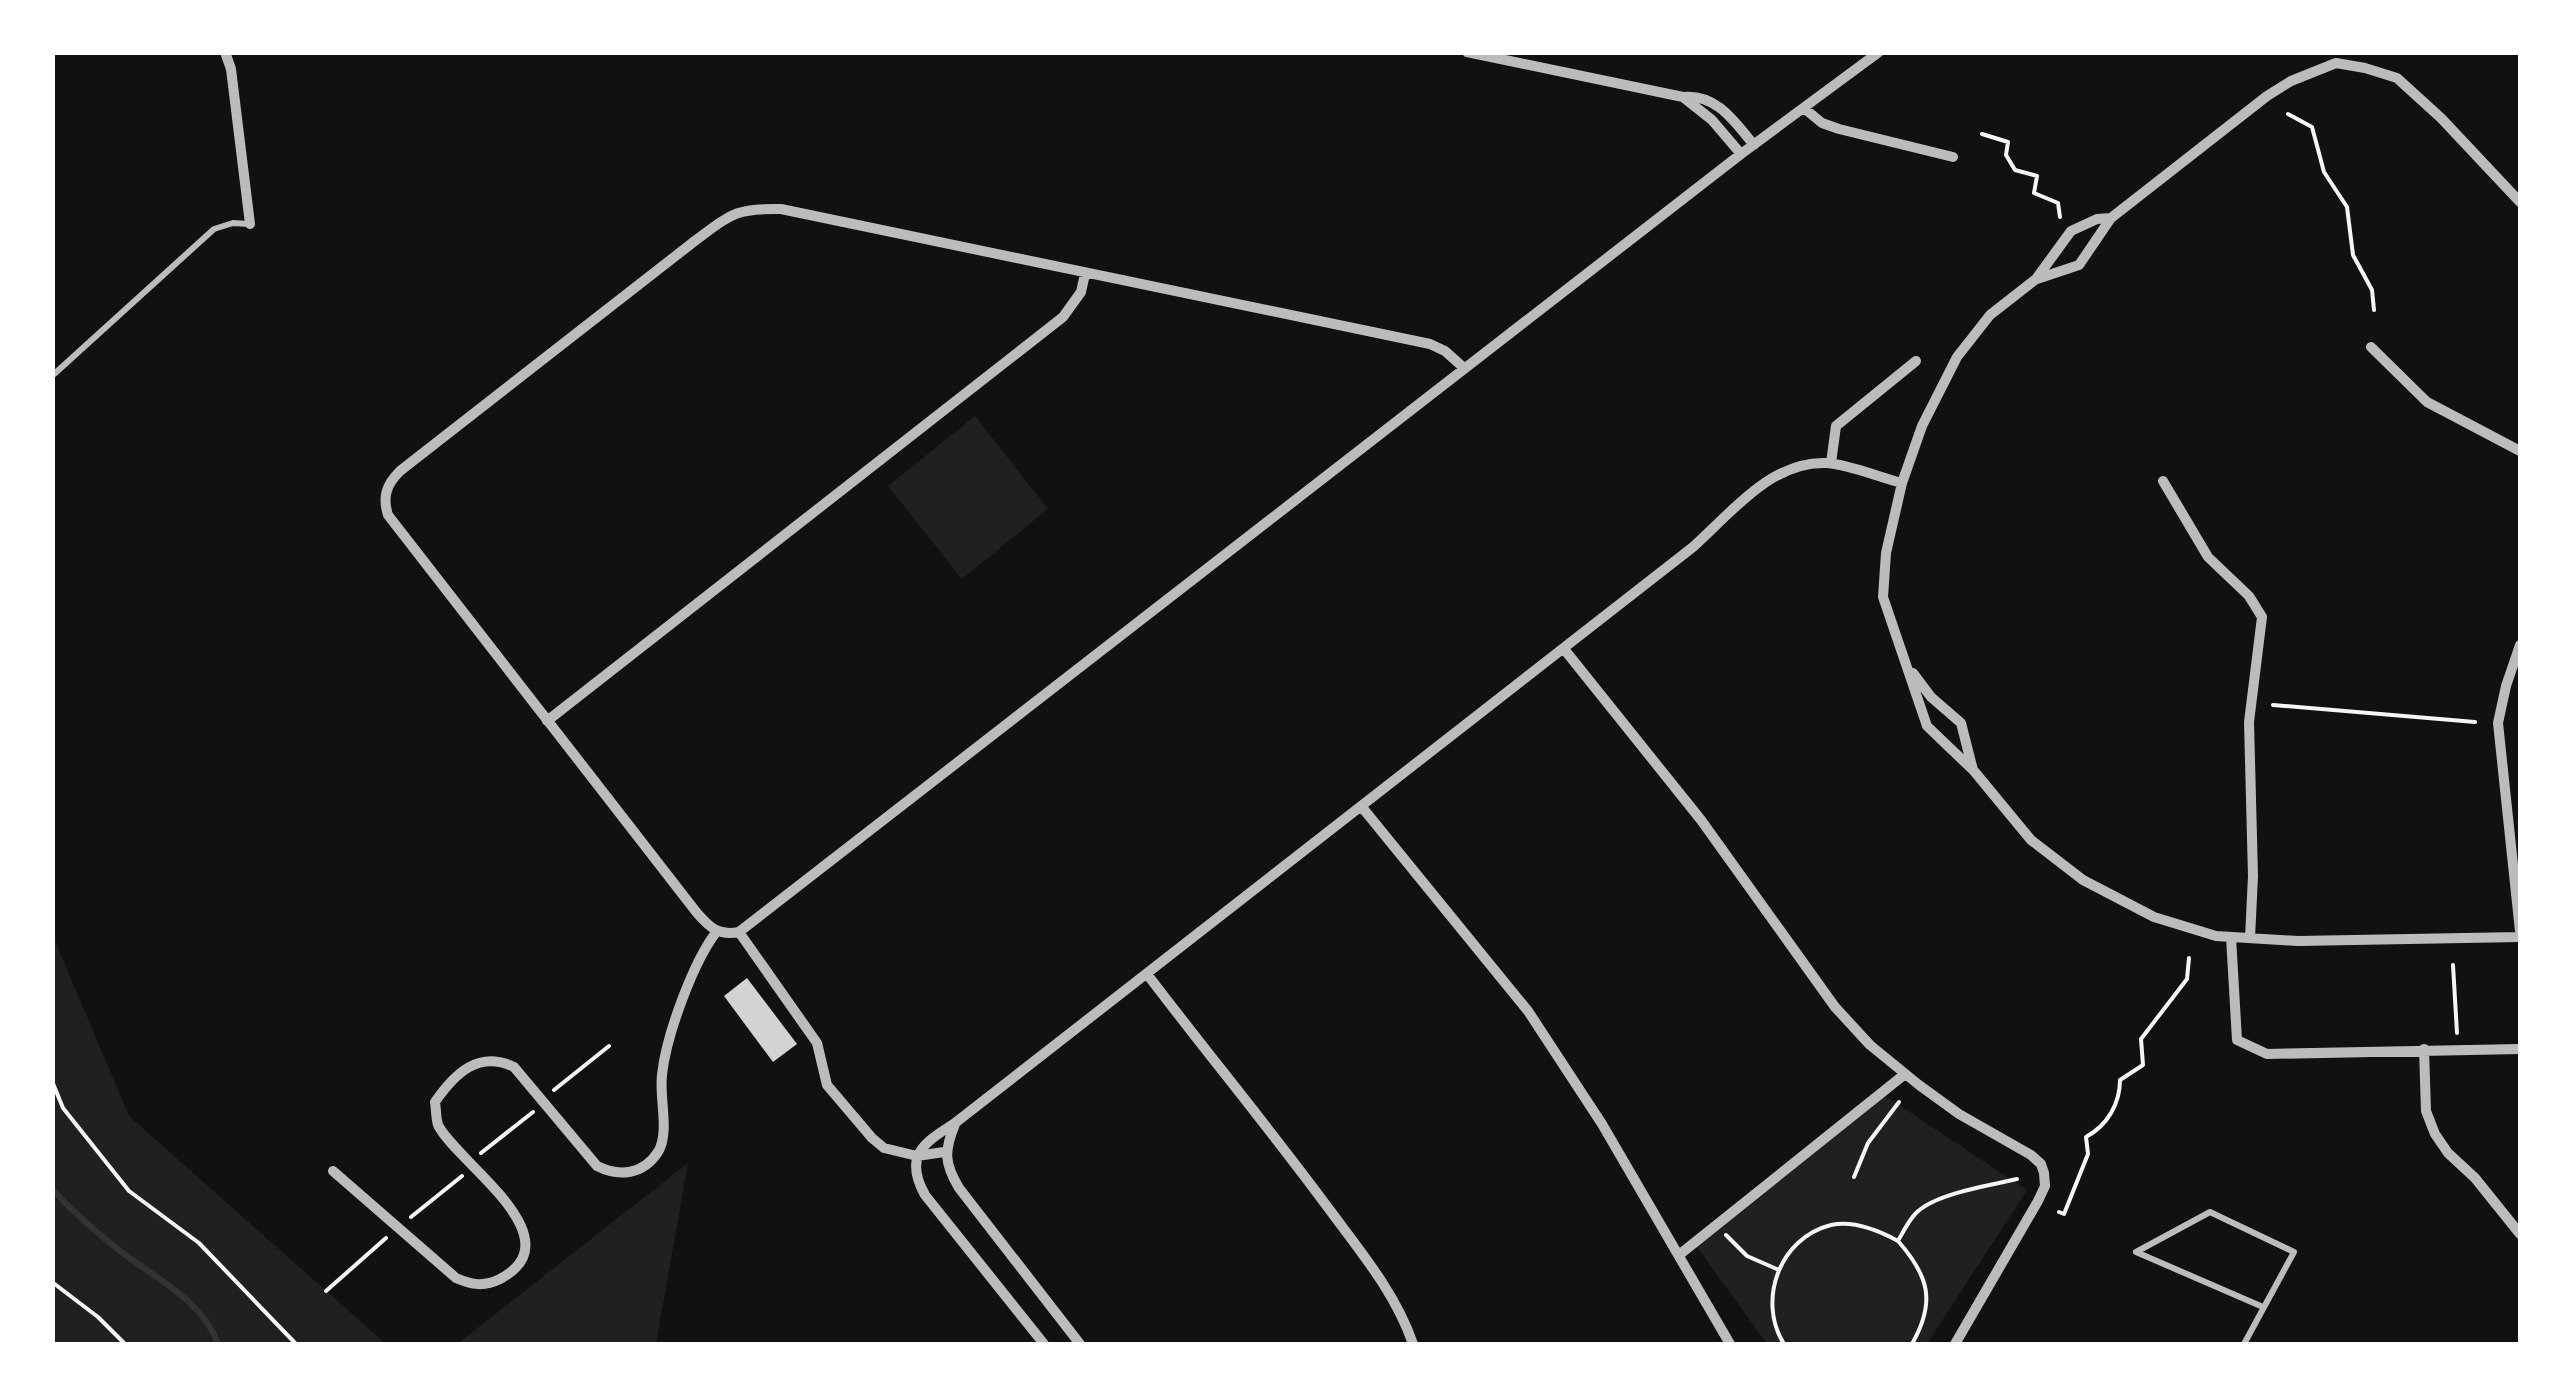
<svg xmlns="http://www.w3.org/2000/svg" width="2573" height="1397" viewBox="0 0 2573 1397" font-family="'PT Sans Narrow',sans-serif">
	<rect width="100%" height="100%" fill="#111"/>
	<path fill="#202020" d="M975,416l73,93 -86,70 -74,-93z
		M52,934l77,182 257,228h-333z
		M1878,1091l149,99 -100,154h-160l-75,-104z
		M688,1163l-32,181h-199z"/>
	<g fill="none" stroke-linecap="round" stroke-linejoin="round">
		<path stroke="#333" stroke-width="6" d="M52,1189c22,24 46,45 71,64 35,27 80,48 95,91"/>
	</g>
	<path fill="#d3d3d3" d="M747,978l50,66 -24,18 -49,-66z"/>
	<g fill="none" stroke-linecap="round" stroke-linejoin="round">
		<path stroke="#f5f5f5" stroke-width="4" d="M2288,114l24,13 12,45 23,35 6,48 19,35 2,20
			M1982,134l26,8 -2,13 9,15 22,6 -3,17 24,10 2,14
			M2273,705l202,17
			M2453,965l4,68
			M52,1081l11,27 66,83 70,52 97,101
			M554,1090l55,-44
			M481,1153l52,-41
			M1854,1177l14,-34 31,-41
			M2059,1212l5,2 24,-60 -2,-17c22,-12 34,-34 34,-57l23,-15 -2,-26 46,-60 2,-21
			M411,1217l51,-41
			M1726,1235l21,21 32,14
			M52,1282l46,35 27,27
			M326,1291l60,-53
			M1784,1344c-27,-43 -5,-106 47,-119 23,-5 47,5 67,16
			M1912,1344c24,-42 17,-68 -14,-103 5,-9 11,-21 18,-28 20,-20 73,-27 101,-34"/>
		<path stroke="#bcbcbc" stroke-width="6" d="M52,376l162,-147 19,-6 16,1
			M2244,1344l50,-92 -84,-40 -74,40 127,55"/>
		<path stroke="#bcbcbc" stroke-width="10" d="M225,52l6,17 19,155
			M1467,52l216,45c34,-3 51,24 71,48
			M1683,97l29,23 29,34
			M1805,109l17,14 17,6 114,28
			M2111,218l-14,1 -26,12 -35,48 -46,36 -33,42 -35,69 -20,57 -16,70 -3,44 44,129 47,45 57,69 52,40 71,37 62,19 82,5 222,-4
			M2037,279l42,-14 32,-47 156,-122 24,-15 45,-18 29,5 32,10 44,40 79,84
			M2371,347l56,55 93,49
			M1464,368l-19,-17 -15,-7 -649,-135c-45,-1 -50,5 -85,31l-296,231c-13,13 -18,25 -12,44l309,398c13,15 22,23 42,19l1002,-778 138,-102
			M1831,463l5,-37 80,-65
			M2163,481l45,76 41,39 13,21 -13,105 4,154 -3,62
			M2520,645l-14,41 -8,37 22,208
			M1564,649l137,171 134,187 35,38 49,40 40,29 72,41 10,9 3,9 1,13 -7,15 -83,143
			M1913,673l18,24 30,26 12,47
			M547,721l516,-404 18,-25 4,-18
			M1361,806l167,205 74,113 128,220
			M739,932l78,111 10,42 45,53 12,10 33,8 27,-4
			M2231,937l6,103 30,14 253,-5
			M1147,974c60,79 123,155 182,235 32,43 67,85 84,135
			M2424,1049l2,62 9,23 13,19 27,25 45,56
			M955,1124c-11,27 -11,39 4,64l121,156
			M333,1171l123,107c16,7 28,9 44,1 77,-41 -44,-117 -62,-154 -2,-6 -2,-17 -3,-23 20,-29 44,-52 79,-35l83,99c22,11 46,9 61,-14 12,-20 1,-54 4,-77 4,-39 31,-113 55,-144
			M1679,1255l226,-181
			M1044,1344l-119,-149c-22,-40 -1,-52 30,-72l738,-576c38,-34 79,-87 134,-84 24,2 51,14 75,20"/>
	</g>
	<rect width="2573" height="1397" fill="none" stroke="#ffffff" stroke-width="110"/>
</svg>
